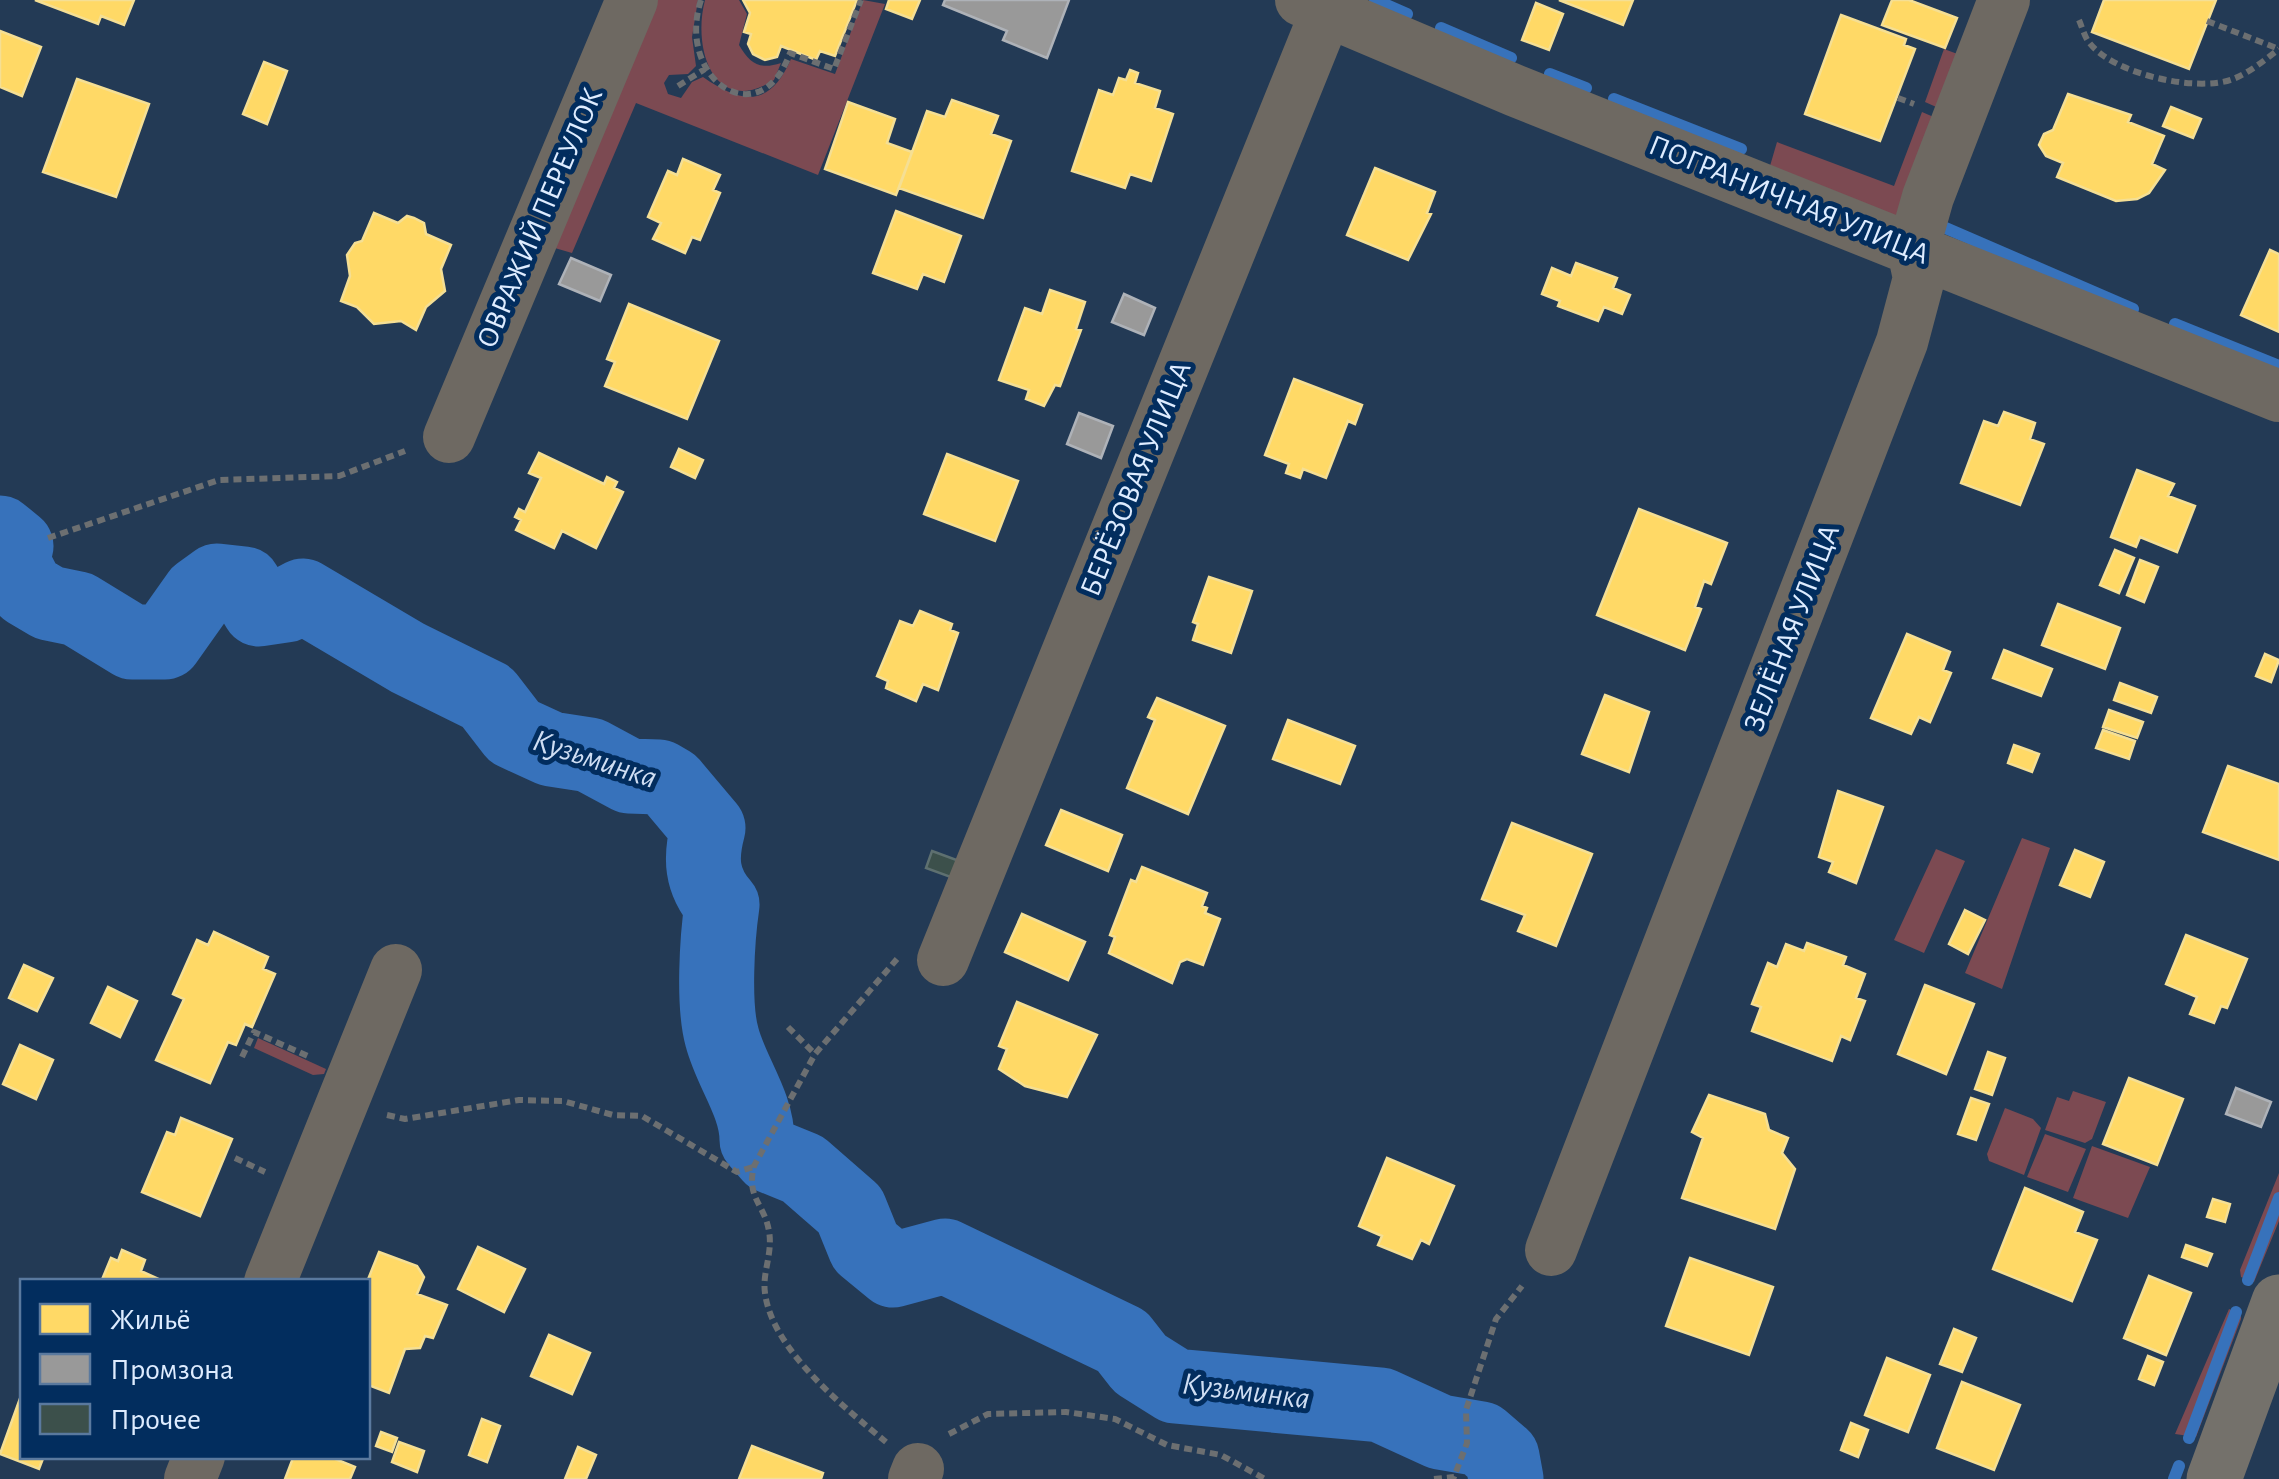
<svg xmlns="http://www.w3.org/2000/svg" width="2279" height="1479" viewBox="0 0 2279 1479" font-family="'Alegreya Sans',sans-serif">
	<rect width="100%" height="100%" fill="#233a55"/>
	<path fill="#7c4a52" d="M643,0h55l-6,37 4,29 -8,8 -19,1 -5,8 4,11 13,4 11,-16 11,-5c40,28 67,30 88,-18l44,15 28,-74 22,4 -67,171 -182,-72 -64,150 -31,-9z
		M705,0h34l8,14 -8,31c11,19 21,25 42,18l-7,17c-60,38 -82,-31 -69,-80z
		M1944,49l19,7 -20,54 -18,-8z
		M1922,112l21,9 -40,100 -133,-55 7,-24 117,44z
		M2022,838l28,10 -48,141 -37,-16z
		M1936,849l29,12 -41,92 -30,-13z
		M258,1038l68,31 -2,5 -11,1 -59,-27z
		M2073,1091l33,11 -14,37 -7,4 -40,-13 12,-33 12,4z
		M2005,1108l28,11 8,9 -17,47 -35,-14 -2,-7z
		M2045,1134l41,15 -18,43 -41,-15z
		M2092,1146l58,21 -22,51 -55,-20z
		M2279,1173v48l-25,61 -13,-5 -1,-7z
		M2229,1309l12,5v5l-45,118 -21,-3z"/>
	<path fill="#ffd966" stroke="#f5df94" stroke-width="2.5" d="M35,0h99l-10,25 -23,-9 -3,8z
		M743,0h114l-22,56 -15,-5 -4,9 -35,-14 -4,11 -12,3 -12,-6 -5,-10 3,-10 -7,-2 6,-19z
		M889,0h31l-8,19 -26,-10z
		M1559,0h74l-10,25z
		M1892,0h17l48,18 -12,30 -63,-23z
		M2104,0h112l-27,69 -97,-37z
		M1536,3l27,11 -14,36 -27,-10z
		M1841,15l65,24 -2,6 11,4 -35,92 -75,-27z
		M0,31l41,16 -19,49 -22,-9z
		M264,62l23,9 -20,53 -24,-10z
		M1130,70l8,3 -3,10 25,8 -5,17 18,6 -22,67 -21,-7 -5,14 -53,-17 27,-81 14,5 6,-17 7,2z
		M77,79l72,25 -33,93 -73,-25z
		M2068,94l63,21 -3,7 36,14 -12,28 13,6 -16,23 -12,6 -21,2 -59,-24 6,-14 -17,-7 -7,-11 5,-11 9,-4z
		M952,100l46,16 -7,18 20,7 -28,77 -84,-30 28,-77 18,6z
		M848,102l47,17 -8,24 25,9 -16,43 -71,-26z
		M2171,107l30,12 -8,19 -30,-12z
		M683,159l37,16 -7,15 7,3 -20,47 -8,-3 -7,16 -32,-14 8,-16 -13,-6 20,-46 9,4z
		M1375,168l60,24 -8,21 4,1 -23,46 -61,-25z
		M896,211l65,25 -17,46 -21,-8 -6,15 -44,-16z
		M374,213l24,10 9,-7 7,2 10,5 2,11 25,11 -10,24 4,22 -19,16 -10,23 -15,-9 -27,3 -17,-17 -16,-6 9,-25 -3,-21 8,-12 7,-2z
		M2270,250l9,4v78l-38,-17z
		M1576,263l41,15 -4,10 17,7 -8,19 -18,-7 -6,14 -40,-15 2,-5 -18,-7 10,-26 19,8z
		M1050,290l35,12 -9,27 5,1 -21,56 -5,-1 -11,21 -18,-7 3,-9 -30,-10 26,-72 17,6z
		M629,304l90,37 -32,78 -82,-33 10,-24 -8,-3z
		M1294,379l68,26 -7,19 -7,-3 -22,57 -23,-9 -3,9 -14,-5 3,-9 -24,-9z
		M2004,412l31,11 -5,16 14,5 -24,61 -59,-22 23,-62 14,5z
		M679,449l24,11 -8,18 -24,-11z
		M539,453l65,31 3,-7 10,5 -3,6 9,4 -27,56 -34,-17 -8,17 -38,-18 5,-10 -6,-3 4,-8 6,3 16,-34 -12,-5z
		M947,454l71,27 -23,60 -71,-27z
		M2137,470l37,14 -6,12 27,10 -18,46 -37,-15 -4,10 -25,-10z
		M1639,509l88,34 -16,41 -7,-3 -9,26 6,2 -16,41 -88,-35z
		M2115,550l19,8 -15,35 -19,-8z
		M2140,560l18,7 -14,35 -17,-7z
		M1209,577l43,14 -21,62 -38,-13 5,-16 -5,-2z
		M2058,604l62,24 -15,41 -63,-24z
		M920,611l32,13 -2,6 8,3 -20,57 -15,-6 -7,17 -30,-13 2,-7 -11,-5 23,-55 13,5z
		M1907,634l43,18 -7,18 8,3 -21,49 -11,-5 -8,17 -40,-16z
		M2004,650l48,19 -11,27 -48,-18z
		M2265,654l14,6 -8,22 -15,-6z
		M2120,683l37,14 -6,16 -37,-13z
		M1605,695l44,17 -20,60 -47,-18z
		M1157,698l68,28 -37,88 -61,-26 28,-68 -7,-3z
		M2109,710l34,12 -6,16 -34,-11z
		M1288,720l67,26 -15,38 -67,-25z
		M2103,730l32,11 -6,18 -33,-11z
		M2014,745l25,9 -7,18 -24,-9z
		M2228,766l51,18v76l-76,-28z
		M1838,791l45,16 -27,76 -27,-11 4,-10 -14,-5z
		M1061,810l61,25 -14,36 -62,-26z
		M1512,823l80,31 -36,92 -38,-15 7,-16 -43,-16z
		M2075,850l29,12 -14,35 -30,-12z
		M1142,867l65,26 -5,13 5,2 -2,5 15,6 -17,46 -16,-6 -7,3 -8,21 -63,-30 6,-16 -5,-2 21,-55 5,2z
		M1965,910l20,10 -17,34 -19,-10z
		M1022,914l63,28 -17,38 -63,-28z
		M214,932l54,25 -5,12 12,5 -23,53 -7,-3 -9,21 -8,-3 -18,41 -54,-23 28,-61 -11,-5 24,-54 11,5z
		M2186,935l61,24 -20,49 -6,-2 -7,17 -24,-9 7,-17 -31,-13z
		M1807,943l39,14 -3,8 22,9 -9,24 9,3 -15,39 -9,-4 -9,25 -80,-30 9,-24 -9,-3 16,-41 9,4 9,-23 18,7z
		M24,965l29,13 -16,33 -28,-13z
		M1925,985l49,19 -28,70 -48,-20z
		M108,987l29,14 -17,36 -29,-14z
		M1017,1002l80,33 -30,62 -42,-11 -26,-17 8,-20 -8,-3z
		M20,1045l33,15 -17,39 -33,-15z
		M1988,1052l17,6 -13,37 -17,-6z
		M2129,1078l54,21 -26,66 -54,-21z
		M1709,1095l56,19 4,16 19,8 -6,15 13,16 -20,60 -93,-31 21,-60 -11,-6z
		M1971,1098l18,6 -13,36 -18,-6z
		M181,1118l51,21 -32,77 -58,-24 25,-60 8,3z
		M1387,1158l67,28 -25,58 -8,-4 -9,19 -34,-14 4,-9 -23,-10z
		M2025,1188l58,24 -8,20 22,8 -25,61 -79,-32z
		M2213,1199l17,5 -5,18 -18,-5z
		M2186,1245l26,9 -5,12 -25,-9z
		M478,1247l47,22 -21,43 -46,-23z
		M122,1250l23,10 -4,11 24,11h-64l10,-24 7,3z
		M379,1252l38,14 7,11 -7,17 30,11 -14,33 -8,-2 -5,12 -15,1 -16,44 -21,-8 -1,-103z
		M1690,1258l83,29 -24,68 -83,-29z
		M2149,1276l42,17 -25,62 -42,-17z
		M1954,1329l22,9 -14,34 -22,-8z
		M549,1335l41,18 -18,41 -41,-18z
		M2148,1356l15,6 -9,23 -15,-6z
		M1887,1358l43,17 -22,57 -43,-17z
		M1962,1382l58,23 -26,65 -57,-22z
		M22,1393v63h22l-5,13 -39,-15z
		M482,1419l18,7 -13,36 -18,-7z
		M1851,1423l17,7 -10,27 -17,-7z
		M381,1432l16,6 -5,14 -16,-6z
		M399,1442l25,9 -7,21 -25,-10z
		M752,1446l71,27 -2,6h-82z
		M578,1447l18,8 -10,24h-21z
		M299,1456h29l27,11 -5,12h-65l8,-21z"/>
	<path fill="#999" stroke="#aeb2b8" stroke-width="2.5" d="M945,0h124l-22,58 -44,-18 4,-9 -64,-26z
		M571,258l40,17 -11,26 -41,-17z
		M1124,294l31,14 -11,27 -32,-13z
		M1079,413l34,13 -12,32 -34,-14z
		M2236,1088l35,14 -10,25 -35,-13z"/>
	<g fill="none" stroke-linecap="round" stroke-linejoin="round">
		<path stroke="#3772bb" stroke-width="12" d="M1375,0l32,14
			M1441,28l70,30
			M1550,74l36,14
			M1614,99l127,50
			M1941,226l192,83
			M2175,324l104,42
			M2248,1280l31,-82
			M2189,1438l47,-126
			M2174,1479l5,-13"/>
		<path stroke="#3772bb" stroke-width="75" d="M0,533l16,13 -4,15 15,29 22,13 29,6 54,33h33l34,-48 18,-13 27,3 15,25 27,-4 17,-9 105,62 79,39 27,35 37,17 39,6 39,21 30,1 12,7 37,44c-8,30 -7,53 14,77 -5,34 -9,100 0,132 9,35 35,67 35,103l14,16 32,13 47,41 15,37 28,23 52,-14 177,85 18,23 35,22 206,19 59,27 41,7 21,18 4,22"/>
	</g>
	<path fill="#3c504b" stroke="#5e7070" stroke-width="2.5" d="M932,851l30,11 -6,17 -30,-11z"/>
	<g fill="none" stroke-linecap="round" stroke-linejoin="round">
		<path stroke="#6c6f71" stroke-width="6" stroke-dasharray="8 5" stroke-linecap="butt" d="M701,0c-26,79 59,137 89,53l44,16 27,-69
			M2079,20c3,7 5,15 9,21 23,33 109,52 145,38 16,-6 33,-20 46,-30
			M2207,21l72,28
			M678,86l27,-17
			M1898,98l16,6
			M48,538l171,-58 120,-4 66,-25
			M788,1027l27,27
			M242,1057l12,-25 56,25
			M387,1115l18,4 114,-19 44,1 50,14 29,1 95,56 16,-5
			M235,1158l30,14
			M949,1434l39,-20 78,-2 49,7 52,26 54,10 44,24
			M886,1442c-41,-34 -114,-92 -121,-149 -3,-21 8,-39 4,-62 -5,-28 -23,-33 -15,-65l61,-112 82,-95
			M1434,1479l20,-2 13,-34 -1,-33 30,-91 26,-33"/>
		<path stroke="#6e6962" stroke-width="52" d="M1301,0l215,91 763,305
			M449,437l183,-437
			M943,960l388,-960
			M1551,1250l351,-908 17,-64 -6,-28 15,-53 76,-197
			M270,1282l126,-312
			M190,1479l9,-23
			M914,1479l4,-10"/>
		<path stroke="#74716b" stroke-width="55" d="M2214,1479l65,-177"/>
	</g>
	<g text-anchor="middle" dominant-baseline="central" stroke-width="10" stroke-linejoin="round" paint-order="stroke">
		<g font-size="30" fill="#deecff" stroke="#022d5e">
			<text transform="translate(1789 200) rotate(22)">ПОГРАНИЧНАЯ УЛИЦА</text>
			<text transform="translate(540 218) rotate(-67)">ОВРАЖИЙ ПЕРЕУЛОК</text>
			<text transform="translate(1136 479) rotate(-68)">БЕРЁЗОВАЯ УЛИЦА</text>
			<text transform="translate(1792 628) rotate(-69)">ЗЕЛЁНАЯ УЛИЦА</text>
		</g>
		<g font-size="32" font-style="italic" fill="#cfdef3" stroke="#022d5e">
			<text transform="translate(595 759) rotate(18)">Кузьминка</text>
			<text transform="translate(1246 1391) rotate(7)">Кузьминка</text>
		</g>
	</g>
	<rect x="20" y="1279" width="350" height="180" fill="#022d5e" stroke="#5a799e" stroke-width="2.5"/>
	<rect x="40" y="1304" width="50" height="30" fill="#ffd966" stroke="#5a799e" stroke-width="2.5"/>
	<text x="110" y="1329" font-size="30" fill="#deecff">Жильё</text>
	<rect x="40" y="1354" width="50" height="30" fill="#999999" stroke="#5a799e" stroke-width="2.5"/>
	<text x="110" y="1379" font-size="30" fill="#deecff">Промзона</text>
	<rect x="40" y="1404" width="50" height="30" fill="#3c504b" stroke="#5a799e" stroke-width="2.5"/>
	<text x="110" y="1429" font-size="30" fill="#deecff">Прочее</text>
</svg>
